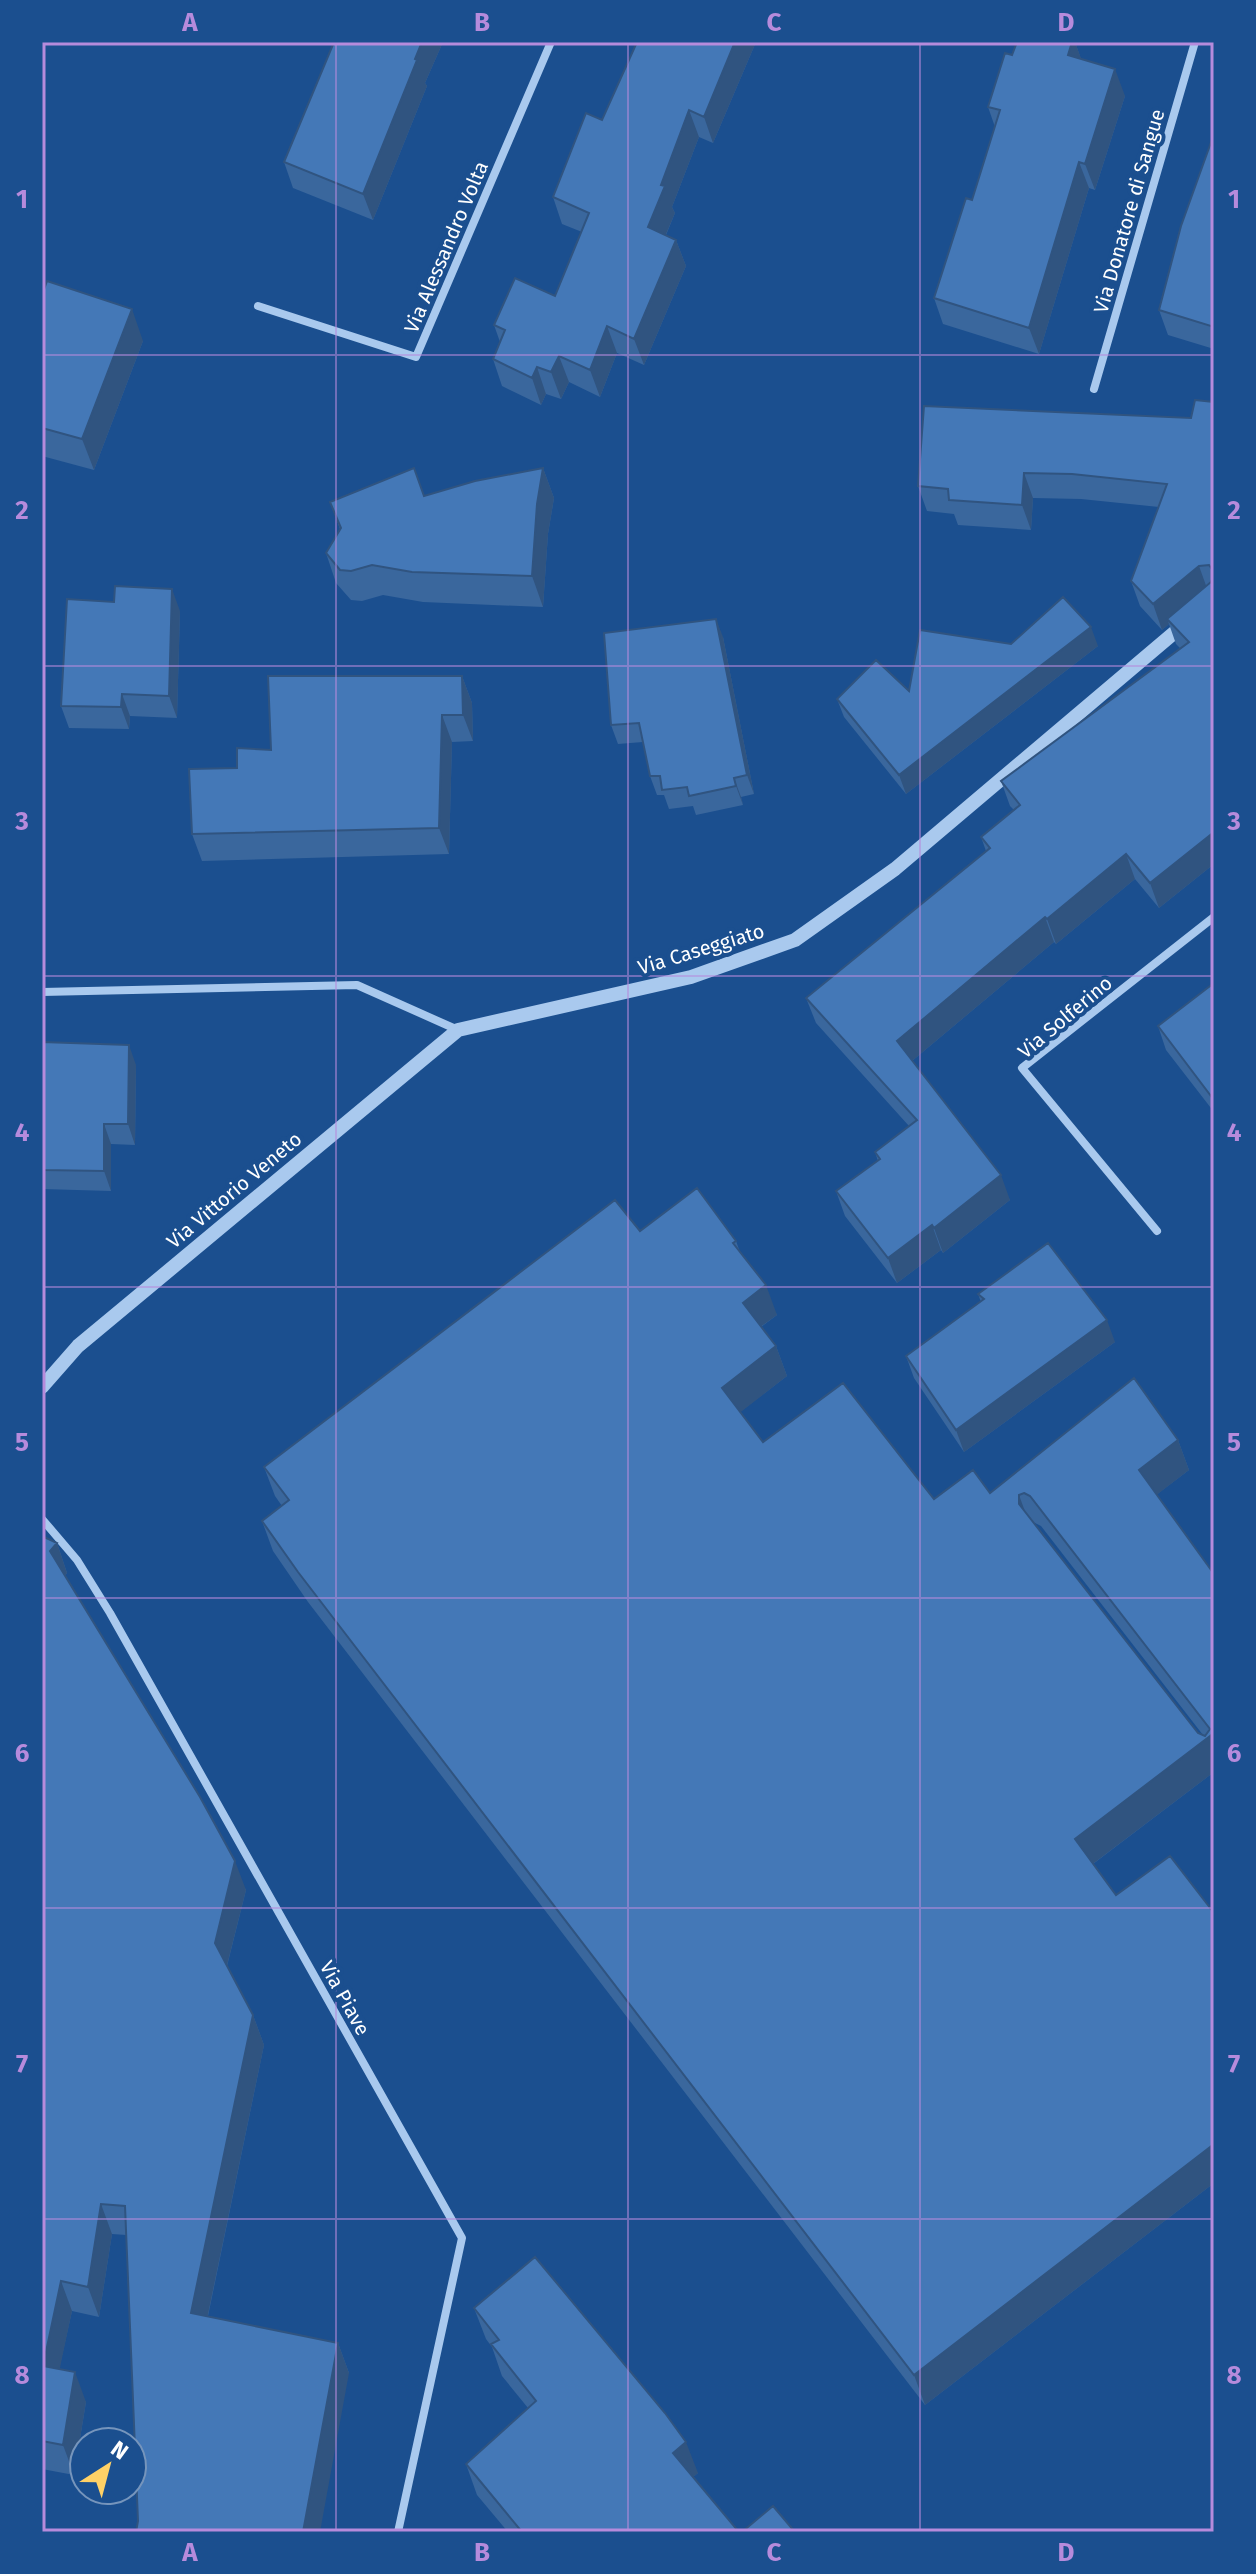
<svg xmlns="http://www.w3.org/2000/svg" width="1256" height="2574" viewBox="0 0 1256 2574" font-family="'Fira Sans',sans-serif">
	<rect width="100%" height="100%" fill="#1b4f8f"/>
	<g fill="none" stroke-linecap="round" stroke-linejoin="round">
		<path stroke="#a9c9ee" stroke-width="8" d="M258,306l158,51 135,-315
			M1094,389l101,-347
			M42,992l315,-7 101,45
			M1157,1231l-135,-163 192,-151
			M42,1519l35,41 33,53 352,625 -64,294"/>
		<path stroke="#a9c9ee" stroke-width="14" d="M42,1387l36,-41 380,-316 233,-53 104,-37 100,-71 319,-270"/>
	</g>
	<path fill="#3a679d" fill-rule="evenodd" d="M334,42h109l-18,41 2,3 -54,134 -80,-32 -9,-26z
		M637,42h119l-43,101 -14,-6 -27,70 3,6 -9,22 10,5 10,26 -42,99 -27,-12 -17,44 -31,-15 -8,17 -15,-5 -5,11 -39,-19 -9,-27 7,-17 -6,-17 61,-29 27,-64 -20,-8 -9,-27 49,-77z
		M1017,42h58l6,17 44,37 -30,94 -6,-2 -50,166 -96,-30 -9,-26 38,-98 23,-73 -7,-20 24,-52z
		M1214,134v215l-46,-14 -9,-25z
		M42,295l101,46 -49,129 -52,-14z
		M1214,402v462l-55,44 -24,-29 -79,65 -2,-2 -142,119 98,139 -67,53 -2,-3 -44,33 -52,-67 -9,-25 42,-30 -3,-9 34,-26 -93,-103 -10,-25 180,-147 -5,-14 33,-27 -4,-4 -9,-25 180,-132 -5,-5 -7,-20 -7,6 -22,-24 -9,-25 28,-74 -78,-8 -48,-1 -2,32 -73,-5 -4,-11 -27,-3 -9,-25 273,-68z
		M543,468l11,30 -6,36 -5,73 -120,-5 -40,-7 -21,6 -11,-1 -15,-17 -10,-30 14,-24 -10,-27 94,-6z
		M180,611l-3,107 -47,-2 -1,13 -60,-1 -8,-22z
		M723,637l31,157 -13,3 2,8 -47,10 -3,-9 -24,3 -5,-14h-7l-7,-19 -7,-34 -25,2 -7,-19z
		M1011,644l87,2 -192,148 -62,-77 -7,-18 72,-8z
		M462,676l10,27 1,38 -21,1 -3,112 -247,7 -10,-27 45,-66z
		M1214,983v129l-48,-62 -8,-24z
		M42,1042l94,23 -1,80 -24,-1v47l-69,-2z
		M640,1231l96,10 4,11 37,63 -16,12 15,19 11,30 -47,36 23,30 171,57 56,-6 188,-53 11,30 -33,25 58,79v198l-121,92 23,31 98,18v270l-289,222 -617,-803 -35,-51 -11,-30 20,-15 -7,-10 -11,-29zM1035,1523l6,3 162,209 -5,-2 -164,-209z
		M978,1294l137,48 -151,110 -50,-74 -8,-22 75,-54z
		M42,1536l15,7 10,30 -2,3 181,314 -19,76 26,49 11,30 -56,271 130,27 11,30 -211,148 -12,-286 -14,-1 -13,83 -27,-6 -13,58 27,33 -12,73 -32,-6z
		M474,2308l224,165 -5,4 46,55h-231l-31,-37 -11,-31 62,-56 -26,-32 -10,-29 -6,-8z"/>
	<path fill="#305480" d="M422,42h21l-18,41 2,3 -54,134 -10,-26z
		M735,42h21l-43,101 -9,-26z
		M1072,42h3l8,22 -15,-9z
		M1115,69l10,27 -30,94 -10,-26z
		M689,110l10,27 -27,70 3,6 -17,40 -10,-26 13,-42z
		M1079,162l10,26 -50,166 -10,-26z
		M676,240l10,26 -42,99 -10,-26z
		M132,309l11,32 -49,129 -12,-31z
		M607,326l10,27 -17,44 -10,-27z
		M559,356l10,26 -8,17 -10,-27z
		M537,367l9,27 -5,11 -9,-27z
		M543,468l11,30 -6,36 -5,73 -11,-31 5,-72z
		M1024,473l9,25 -2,32 -9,-25z
		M1199,566l9,25 -41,28 2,5 -7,6 -9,-26z
		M172,589l8,22 -3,107 -8,-22z
		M716,619l7,18 31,157 -7,-19z
		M1091,627l7,19 -192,148 -7,-19z
		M462,676l10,27 1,38 -10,-26z
		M122,694l8,22 -1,13 -8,-22z
		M442,715l10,27 -3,112 -10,-26z
		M734,778l7,19 2,8 -7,-19z
		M1214,832v32l-55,44 -9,-25z
		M1126,854l9,25 -79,65 -9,-25z
		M1045,917l9,25 -148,124 -9,-25z
		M129,1045l7,20 -1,80 -7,-21z
		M104,1124l7,20v47l-7,-20z
		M1001,1175l9,25 -67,53 -9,-25z
		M932,1225l9,25 -44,33 -9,-25z
		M766,1285l11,30 -24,17 -10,-29z
		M1107,1320l8,22 -151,110 -8,-22z
		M776,1346l11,30 -54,42 -11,-30z
		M1178,1440l11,30 -39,30 -11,-30z
		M1019,1495l11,30 -11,-21z
		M57,1543l10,30 -6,8 -11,-30z
		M1214,1733v39l-128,97 -11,-30z
		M235,1861l11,29 -21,83 -10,-30z
		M253,2015l11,30 -62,298 -11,-30z
		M1214,2144v39l-289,222 -11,-30z
		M101,2204l11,30 -13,83 -11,-30z
		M61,2281l11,30 -18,85 -11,-30z
		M338,2343l11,30 -29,159h-17z
		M75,2372l11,30 -12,73 -11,-30z
		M686,2442l12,31 -13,11 -12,-31z"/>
	<path fill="#4478b7" stroke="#305480" stroke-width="2" fill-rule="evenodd" d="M334,42h88l-7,17 2,1 -54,134 -79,-32z
		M637,42h98l-31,75 -15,-7 -28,75 4,1 -17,41 28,13 -42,99 -27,-13 -17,44 -31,-14 -8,16 -14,-5 -5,11 -39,-19 12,-29 -11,-5 21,-47 40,18 34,-83 -36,-16 33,-84 16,7z
		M1017,42h55l-4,13 47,14 -30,95 -6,-2 -50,166 -95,-30 32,-100 6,2 28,-90 -12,-3 17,-54 7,2z
		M1214,134v193l-55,-17 22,-84z
		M47,281l85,28 -50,130 -40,-11v-133z
		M1195,400l19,2v170l-5,-7 -10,1 -46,38 -22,-23 36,-97 -95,-10 -48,-1 -2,32 -73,-5 -1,-11 -30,-3 6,-80 267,12z
		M414,468l10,28 51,-15 68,-13 -6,36 -5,72 -120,-4 -40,-7 -21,6 -11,-1 -14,-17 15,-25 -11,-26z
		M1214,575v257l-64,51 -24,-29 -79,65 -2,-2 -148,124 104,134 -67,53 -2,-3 -44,33 -52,-67 44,-32 -5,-7 42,-32 -111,-122 184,-150 -9,-11 39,-32 -19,-24 188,-139 -22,-23 44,-37z
		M115,586l57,3 -3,107 -47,-2 -1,13 -60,-1 6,-107 47,3z
		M1063,597l28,30 -192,148 -62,-76 39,-39 33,31 11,-61 91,14z
		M716,619l31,156 -13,3 2,8 -47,10 -2,-9 -25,3 -2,-14h-10l-11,-53 -28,2 -7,-92z
		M268,676h194l1,39h-21l-3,113 -247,6 -3,-65 48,-1v-20l34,2z
		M1214,983v117l-56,-74z
		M42,1042l87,3 -1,79h-24v47l-62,-1z
		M697,1188l39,53 -3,2 33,42 -23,18 33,43 -54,42 41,54 80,-59 91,116 39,-29 17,23 144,-115 44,62 -39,30 75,104v159l-139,106 41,56 54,-39 44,57v231l-300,231 -616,-803 -36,-51 27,-21 -25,-33 351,-267 25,31zM1024,1493l6,3 180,233 -5,7 -7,-3 -179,-229v-9z
		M1048,1243l59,77 -151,110 -50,-74 78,-57 -6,-5z
		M42,1536l15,7 -7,8 150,246 35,64 -20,82 38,72 -62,298 147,30 -35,189h-167l2,-11 -13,-315 -24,-2 -13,83 -27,-6 -18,85 32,6 -12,73 -21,-4z
		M535,2257l130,156 21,29 -13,11 66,79h-217l-56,-68 70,-63 -45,-57 8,-4 -25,-32z
		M773,2506l22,26h-53z"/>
	<path fill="none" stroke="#b68bdc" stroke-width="2" stroke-opacity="0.55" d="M336,42v2490M628,42v2490M920,42v2490M42,355h1172M42,666h1172M42,976h1172M42,1287h1172M42,1598h1172M42,1908h1172M42,2219h1172"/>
	<g text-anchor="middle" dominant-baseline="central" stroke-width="8" stroke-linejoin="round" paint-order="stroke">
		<g font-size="20" fill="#fff" stroke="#1b4f8f">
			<text transform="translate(1129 211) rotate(-74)">Via Donatore di Sangue</text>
			<text transform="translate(446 247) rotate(-67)">Via Alessandro Volta</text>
			<text transform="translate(701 949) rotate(-17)">Via Caseggiato</text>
			<text transform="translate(1065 1017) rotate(-40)">Via Solferino</text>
			<text transform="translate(234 1190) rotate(-40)">Via Vittorio Veneto</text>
			<text transform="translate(345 1998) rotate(61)">Via Piave</text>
		</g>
	</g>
	<rect width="1256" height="2574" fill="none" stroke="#1b4f8f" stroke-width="88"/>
	<g transform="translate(108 2466) rotate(36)"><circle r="38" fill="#1b4f8f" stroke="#7695bc" stroke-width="2"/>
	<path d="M0-6L14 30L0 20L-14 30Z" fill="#ffd166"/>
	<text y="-12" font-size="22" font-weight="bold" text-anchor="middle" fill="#ffffff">N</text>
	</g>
	<rect x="44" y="44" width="1168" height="2486" fill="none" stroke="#b68bdc" stroke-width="3"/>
	<g font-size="26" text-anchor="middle" font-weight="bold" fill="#b68bdc">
		<text x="190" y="31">A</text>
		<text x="482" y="31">B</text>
		<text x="774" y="31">C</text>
		<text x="1066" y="31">D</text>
		<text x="22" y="208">1</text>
		<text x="1234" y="208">1</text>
		<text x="22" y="519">2</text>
		<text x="1234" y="519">2</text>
		<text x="22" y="830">3</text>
		<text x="1234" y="830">3</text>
		<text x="22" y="1141">4</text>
		<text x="1234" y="1141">4</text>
		<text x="22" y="1451">5</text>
		<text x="1234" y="1451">5</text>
		<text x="22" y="1762">6</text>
		<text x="1234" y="1762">6</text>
		<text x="22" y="2073">7</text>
		<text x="1234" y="2073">7</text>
		<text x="22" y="2384">8</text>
		<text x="1234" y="2384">8</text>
		<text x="190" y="2561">A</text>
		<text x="482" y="2561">B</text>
		<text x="774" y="2561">C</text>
		<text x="1066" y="2561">D</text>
	</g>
</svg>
